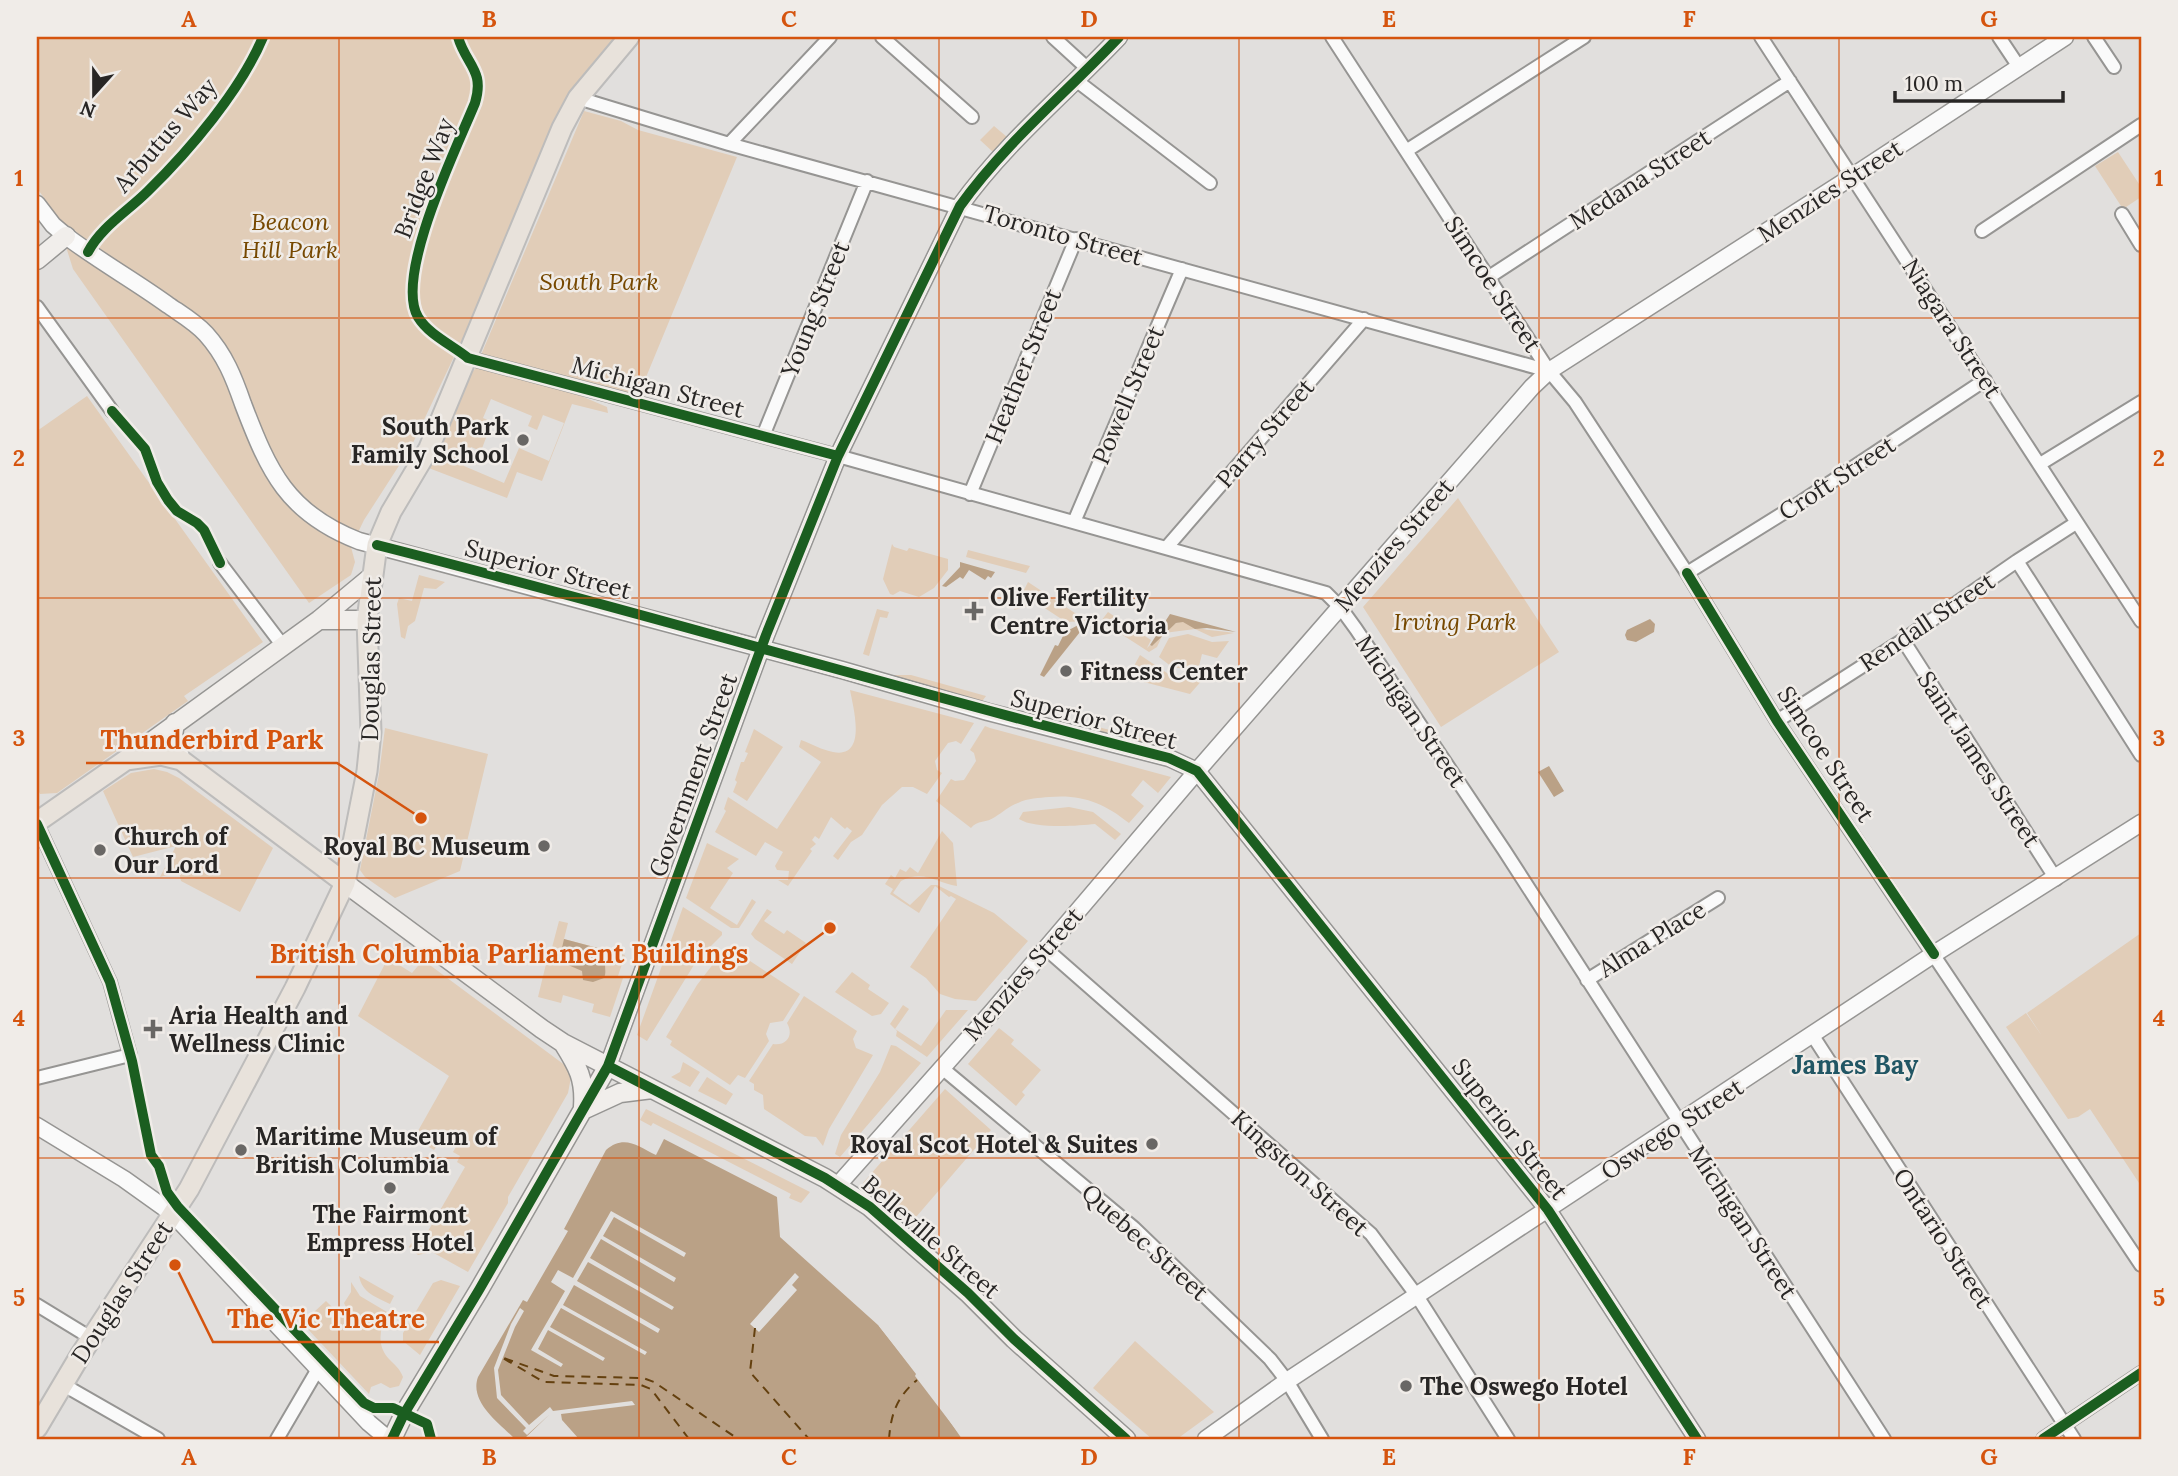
<svg xmlns="http://www.w3.org/2000/svg" width="2178" height="1476" viewBox="0 0 2178 1476" font-family="Lora,serif">
	<rect width="100%" height="100%" fill="#e1dfdd"/>
	<path fill="#e1cdb8" fill-rule="evenodd" d="M37,37h583l-81,127 -67,155 -61,128 -47,73 -13,27 4,15 -4,13 -42,28 -236,-334 -17,-54 -19,-27z
		M584,111l37,10 17,9 99,27 -100,242 -156,-44z
		M994,126l13,11 -14,15 -13,-12z
		M2118,152l23,35v10l-18,12 -28,-43z
		M477,367l90,23 40,17 1,6 -36,-9 -30,77 -25,-9 -10,26 -81,-31 46,-95zM491,399l41,17 -4,10 9,4 6,-15 21,8 -15,38 -30,-13 -15,35 -40,-17 7,-19 10,4 11,-29 -9,-4z
		M87,396l176,246 -79,54 4,5 -131,92 -17,1 -3,-6v-357z
		M1458,498l101,154 -118,75 -78,-120z
		M892,544l2,3 13,4 2,-3 39,11v11l-14,18 -15,9 -19,-6 -7,4 -3,-1 -7,-15z
		M968,550l62,16 -4,7 -60,-16z
		M419,575l26,7 -9,7 -12,-1 -9,33 -7,5 -3,13 -4,-2 -4,-33 2,-6 13,3z
		M1028,582l59,39 -21,1 -32,-21 -3,4 -17,5z
		M877,609l12,3 -2,6 -7,-1 -11,39 -6,-2z
		M1108,612l12,8 -3,6 6,3 3,-5 25,16 -4,8 3,-3 2,1 11,-12 -6,13 -8,5 -48,-31z
		M1183,621c14,10 33,9 51,12l-22,4 -17,-8 -31,4 12,-10z
		M1188,634l24,8 17,-1 -12,17 -15,-4 -3,12 -5,-1 -1,5 -21,-3 -13,-10 10,-19z
		M1140,655l30,20 34,3 -14,16 -54,-14 -7,-5z
		M891,675h20l75,21 -6,8z
		M850,690l124,33 -13,21 -5,-3 -8,2 -13,18 2,9 5,3 -15,21 -14,-7h-11l-20,18 -20,30 -11,7 -13,18 -5,-4 19,-25 -5,-4 -2,2 -14,-12 -12,22 -4,-3 -3,4 4,4 -6,5 2,2 -24,35 -10,-6h10l1,-9 -12,-1 -2,-4 8,-14 -18,-10 -9,14 -41,-24 11,-21 -2,-2 4,-12 49,32 44,-67 -22,-15 2,-7c11,4 21,10 32,12 35,7 20,-45 17,-62z
		M1087,724l53,14 17,7 -1,2 -70,-19z
		M985,726l5,2 181,49 -13,16 -15,-13 -12,15 13,11 -15,17c-25,-20 -47,-29 -80,-26 -10,1 -21,1 -31,6 -9,3 -15,9 -23,14 -8,6 -18,3 -24,11l-35,-27 15,-22 4,2 9,-1 12,-19 -2,-8 -4,-3z
		M385,728l103,26 -28,117 -65,27 -30,-21 -5,-7 19,-96z
		M754,729l29,18 -36,54 -14,-9 4,-10 -2,-2 6,-18h3l4,-9 -3,-1z
		M154,769l13,3 12,6 94,70 -33,64 -59,-31 -2,-9 -19,5 16,-31 -43,11 -30,-66 28,-18z
		M1069,807l24,5 28,22 -6,6 -20,-16c-18,2 -61,5 -76,-5l4,-7z
		M942,831l11,12 4,43c-21,-3 -33,-17 -56,-5l-8,12 17,12 21,-20h6l57,28 34,28 -52,60 -21,-2 -15,-5 -14,-16 -16,-11 46,-68 -5,-3 -2,1 -14,-11 -16,27 -29,-19 3,-5 -8,-5 6,-9 4,3 5,-9 6,3 4,-5 8,6z
		M707,843l32,16 -12,9 6,5 -23,35 27,17 15,-26 4,3 -17,26h-8l-45,-30z
		M683,907l39,25v3l-25,25 -50,81 -10,-6z
		M767,909l5,3 -8,9 20,13 3,-4 19,13 -14,21 -37,-25 -4,-5z
		M559,921l9,2 -4,16 61,16 -7,21 5,2 -13,39 -18,-5 2,-8 -31,-9 -2,8 -23,-6 8,-33 -8,-3 2,-9 10,3z
		M2141,933v253l-51,-77 -12,8 -10,2 -62,-92 20,-14 16,23 -15,-23z
		M720,955c6,8 10,13 20,11l7,-7 53,35 -17,27 -13,2 -4,11 3,7 -24,37 -7,-3 -8,10 -60,-40 2,-4 -6,-4 31,-52z
		M388,958l24,15 11,-13 143,106 5,11 -3,16 -60,104v6l-40,69 -36,-20 -14,3 -9,-8 4,-6 7,4 45,-78 -8,-5 3,-6 -7,-4 7,-12 -7,-5 -8,13 -7,-4 -4,6 -20,-12 35,-62 -91,-60z
		M852,972l18,13 -2,4 21,14 -8,11 -9,2 -37,-24z
		M804,996l53,35 -4,8 3,9 17,7 -44,74 -6,17 -7,-9 -11,-1 -41,-27 -1,-14 -9,-5v-6l-5,-3 24,-37c14,2 21,-9 14,-21z
		M903,1005l6,4 -14,20 26,17 25,-36h22l-41,47 -31,-21 1,-5 -7,-7z
		M999,1028l15,12 -3,4 30,26 -19,22 3,3 -9,11 -48,-42z
		M891,1045l5,1 25,17 -81,94 -5,-3 6,-19 39,-63z
		M683,1062l17,10 -10,15 -19,-10 9,-5z
		M707,1077l26,17 -7,11 -28,-14z
		M945,1089l46,41 -81,94 -47,-41z
		M646,1109l164,83 -9,11 -12,-5 2,-4 -138,-71 -2,3 -11,-6z
		M359,1276l35,20 -4,8c-14,-7 -28,-11 -31,-28z
		M441,1280l19,6 -40,69 -17,-14v-8l30,-50z
		M351,1282l9,14 27,16c-7,16 -11,33 2,47 6,6 11,10 14,18l-4,9 -9,2 -9,-5 -10,4 -2,7 -67,-71 24,-22 17,17 6,-5 -5,-10 7,-11z
		M1135,1341l79,71 -37,27h-25l-59,-51z"/>
	<path fill="#baa186" d="M960,562l35,10 -4,6 -3,-2 -3,4 -16,-10 -6,9 -3,-2 -14,10 -4,-1 18,-19z
		M1170,614l66,18 -29,-4 -12,1 -12,-7 -7,1 -24,23 -2,-1z
		M1650,619l5,5 -1,8 -18,10 -9,-2 -2,-5 2,-5z
		M1084,622h4l-44,55 -4,-2 15,-30 3,1 7,-14z
		M1549,766l15,25 -10,6 -16,-25z
		M564,939l45,12c-8,12 -1,18 -5,27l-11,4 -10,-2 -1,-9 -23,-10z
		M664,1139l113,58 3,40 98,88 40,50 44,64h-447c-16,-16 -46,-37 -37,-62l45,-77 4,2 41,-71 -4,-2 42,-79c18,-16 32,-4 50,5z"/>
	<path fill="#e1dfdd" d="M611,1211l75,42 -2,4 -70,-40 -11,19 73,42 -2,4 -73,-43 -11,19 84,49 -2,3 -84,-48 -11,19 83,48 -2,4 -84,-48 -11,20 84,47 -2,3 -84,-47 -11,19 55,31 -2,3 -55,-31 -10,19 25,15 -2,3 -30,-17 34,-59 -14,-9 7,-12 15,8z
		M795,1273l4,4 -7,8 5,5 -38,42 -9,-8z
		M520,1308l4,3 -9,16 -17,43 3,25 28,30 21,-18 3,4 79,-10 3,4 -74,9 1,6 17,19h-55l26,-25 -23,21 -4,-4 3,-3 -29,-30 -3,-30 17,-44z
		M882,1324l39,49 44,66h-2l-48,-63 1,-2 -37,-48z"/>
	<g fill="none" stroke-linecap="round" stroke-linejoin="round">
		<path stroke="#64400f" stroke-width="2" stroke-dasharray="9 7" stroke-linecap="butt" d="M755,1328l-5,44 59,67
			M689,1439l-38,-50 -10,-4 -97,-3 -43,-25 53,19 89,2 11,4 84,57
			M889,1439c2,-26 8,-42 28,-59"/>
		<g stroke="#969593" stroke-width="16">
			<path id="minor" d="M882,37l90,80
				M1053,37l35,32
				M1332,37l217,334 26,31 112,171 90,148 364,544
				M1761,37l380,584
				M1999,37l20,30
				M2094,37l20,30
				M1077,81l133,102
				M578,98l151,46 820,227
				M729,144l101,-107
				M1406,151l178,-114
				M2122,214l19,31
				M1982,231l159,-106
				M1489,277l301,-196
				M37,307l75,104
				M468,358l370,98 488,137 14,14 16,22 148,221 380,589
				M763,436l104,-255
				M2040,464l101,-62
				M970,494l106,-255
				M1074,522l108,-253
				M1167,547l197,-228
				M2017,561l124,194
				M220,563l63,83
				M1687,573l114,-71 184,-122
				M1903,640l153,239
				M1777,721l126,-81 114,-79 59,-38
				M37,824l73,158 20,73 -93,23
				M1045,948l326,286 46,62 91,143
				M1587,980l131,-82
				M1813,1036l261,403
				M942,1068l192,160 136,131 17,22 35,58
				M37,1305l54,33
				M62,1384l96,55
				M277,1439l41,-70
				M2043,1439l98,-66"/>
		</g>
		<g stroke="#969593" stroke-width="19">
			<path id="tertiary" d="M37,204l16,21 13,11c33,25 69,45 102,69 13,9 27,17 38,29 19,21 28,44 37,70 26,68 44,109 116,137l483,129 146,42 181,46 28,13 351,439 149,229
				M608,1066l158,-431 72,-179 122,-250c45,-63 106,-113 159,-169
				M37,1126l87,53 49,35 196,209 19,16
				M838,1185l153,-172 206,-242 335,-384 17,-16 304,-195 212,-139
				M1206,1439l81,-58 647,-427 207,-131"/>
		</g>
		<g stroke="#969593" stroke-width="21">
			<path id="secondary" d="M37,260l29,-24
				M319,620h48
				M175,723l-2,13 8,24
				M126,760l193,-140 52,-43
				M345,883l197,146 21,14 262,135 45,29 98,86 46,46 112,100
				M563,1043c15,24 22,36 20,64
				M583,1110l37,-17 32,-4
				M392,1439l12,-25 75,-124 129,-224"/>
		</g>
		<g stroke="#bdbcbb" stroke-width="23">
			<path id="primary" d="M37,822l89,-62 35,-5 20,5 164,123
				M37,1428l44,-74 108,-165 106,-201 50,-105 22,-112 4,-39 -4,-112 10,-75 14,-33 38,-64 133,-320 16,-30 51,-61"/>
		</g>
		<use href="#minor" stroke="#fafafa" stroke-width="12"/>
		<use href="#tertiary" stroke="#fafafa" stroke-width="16"/>
		<use href="#secondary" stroke="#f1eeeb" stroke-width="18"/>
		<use href="#primary" stroke="#e8e2db" stroke-width="19"/>
		<g stroke="#f0ece8" stroke-width="15">
			<path id="cycleway" d="M458,37c8,28 27,33 17,66 -18,44 -81,173 -57,214 11,18 34,28 50,41l370,98
				M88,252c13,-25 40,-41 60,-61 41,-40 93,-101 115,-154
				M112,411l33,38 12,33 11,18 9,11 20,12 7,7 16,33
				M377,545c265,67 527,146 792,213l28,13 351,439 149,229
				M1687,573l90,148 157,233
				M37,824l73,158 22,79 19,94 8,11 8,26 11,15 186,196 10,5h19l34,16 4,15
				M608,1066l217,112 45,29 98,86 46,46 112,100
				M392,1439l12,-25 75,-124 129,-224 158,-431 72,-179 122,-250c45,-63 106,-113 159,-169
				M2043,1439l98,-66"/>
		</g>
		<use href="#cycleway" stroke="#1b5e20" stroke-width="10"/>
	</g>
	<path fill="none" stroke="#d5540e" stroke-width="2" stroke-opacity="0.55" d="M339,37v1402M639,37v1402M939,37v1402M1239,37v1402M1539,37v1402M1839,37v1402M37,318h2104M37,598h2104M37,878h2104M37,1158h2104"/>
	<g fill="#696765" stroke="#f0ece8" stroke-width="2.5">
		<circle cx="523" cy="440" r="7"/>
		<path d="M970.5 600.5h7v7h7v7h-7v7h-7v-7h-7v-7h7z"/>
		<circle cx="1066" cy="671" r="7"/>
		<circle cx="544" cy="846" r="7"/>
		<circle cx="100" cy="850" r="7"/>
		<path d="M149.5 1018.5h7v7h7v7h-7v7h-7v-7h-7v-7h7z"/>
		<circle cx="1152" cy="1144" r="7"/>
		<circle cx="241" cy="1150" r="7"/>
		<circle cx="390" cy="1188" r="7"/>
		<circle cx="1406" cy="1386" r="7"/>
	</g>
	<g text-anchor="middle" dominant-baseline="central" stroke-width="5" stroke-linejoin="round" paint-order="stroke">
		<g font-size="24" fill="#282625" stroke="#f0ece8">
			<text transform="translate(165 135) rotate(-49)">Arbutus Way</text>
			<text transform="translate(424 178) rotate(-69)">Bridge Way</text>
			<text transform="translate(1640 179) rotate(-33)">Medana Street</text>
			<text transform="translate(1830 191) rotate(-33)">Menzies Street</text>
			<text transform="translate(1063 235) rotate(16)">Toronto Street</text>
			<text transform="translate(1493 284) rotate(57)">Simcoe Street</text>
			<text transform="translate(815 309) rotate(-68)">Young Street</text>
			<text transform="translate(1952 328) rotate(57)">Niagara Street</text>
			<text transform="translate(1023 366) rotate(-68)">Heather Street</text>
			<text transform="translate(658 387) rotate(15)">Michigan Street</text>
			<text transform="translate(1128 395) rotate(-67)">Powell Street</text>
			<text transform="translate(1265 433) rotate(-49)">Parry Street</text>
			<text transform="translate(1837 478) rotate(-33)">Croft Street</text>
			<text transform="translate(1394 545) rotate(-49)">Menzies Street</text>
			<text transform="translate(548 569) rotate(15)">Superior Street</text>
			<text transform="translate(1927 622) rotate(-34)">Rendall Street</text>
			<text transform="translate(371 659) rotate(-89)">Douglas Street</text>
			<text transform="translate(1411 711) rotate(56)">Michigan Street</text>
			<text transform="translate(1094 719) rotate(15)">Superior Street</text>
			<text transform="translate(1826 754) rotate(57)">Simcoe Street</text>
			<text transform="translate(1979 759) rotate(57)">Saint James Street</text>
			<text transform="translate(693 775) rotate(-70)">Government Street</text>
			<text transform="translate(1652 939) rotate(-32)">Alma Place</text>
			<text transform="translate(1023 974) rotate(-49)">Menzies Street</text>
			<text transform="translate(1510 1129) rotate(52)">Superior Street</text>
			<text transform="translate(1672 1129) rotate(-33)">Oswego Street</text>
			<text transform="translate(1300 1173) rotate(42)">Kingston Street</text>
			<text transform="translate(1743 1222) rotate(57)">Michigan Street</text>
			<text transform="translate(931 1237) rotate(41)">Belleville Street</text>
			<text transform="translate(1943 1238) rotate(57)">Ontario Street</text>
			<text transform="translate(1145 1242) rotate(42)">Quebec Street</text>
			<text transform="translate(122 1292) rotate(-57)">Douglas Street</text>
		</g>
		<g font-size="24" font-style="italic" fill="#764800" stroke="#f0ece8">
			<text x="290" y="221">Beacon<tspan x="290" dy="28">Hill Park</tspan></text>
			<text x="599" y="281">South Park</text>
			<text x="1455" y="621">Irving Park</text>
		</g>
		<g font-size="24" font-weight="bold" fill="#282625" stroke="#f0ece8" text-anchor="start">
			<text x="509" y="426" text-anchor="end">South Park<tspan x="509" dy="28">Family School</tspan></text>
			<text x="990" y="597">Olive Fertility<tspan x="990" dy="28">Centre Victoria</tspan></text>
			<text x="1080" y="671">Fitness Center</text>
			<text x="114" y="836">Church of<tspan x="114" dy="28">Our Lord</tspan></text>
			<text x="530" y="846" text-anchor="end">Royal BC Museum</text>
			<text x="169" y="1015">Aria Health and<tspan x="169" dy="28">Wellness Clinic</tspan></text>
			<text x="255" y="1136">Maritime Museum of<tspan x="255" dy="28">British Columbia</tspan></text>
			<text x="1138" y="1144" text-anchor="end">Royal Scot Hotel &amp; Suites</text>
			<text x="390" y="1214" text-anchor="middle">The Fairmont<tspan x="390" dy="28">Empress Hotel</tspan></text>
			<text x="1420" y="1386">The Oswego Hotel</text>
		</g>
		<g font-size="26" font-weight="bold" fill="#215664" stroke="#f0ece8">
			<text x="1855" y="1064">James Bay</text>
		</g>
	</g>
	<path fill="none" stroke="#d5540e" stroke-width="2.5" d="M421 818L337 763H86M830 928L763 977H256M175 1265L213 1342H439"/>
	<g fill="#d5540e" stroke="#f0ece8" stroke-width="2.5">
		<circle cx="421" cy="818" r="7"/>
		<circle cx="830" cy="928" r="7"/>
		<circle cx="175" cy="1265" r="7"/>
	</g>
	<g font-size="26" text-anchor="middle" font-weight="bold" fill="#d5540e" stroke="#f0ece8" stroke-width="5" stroke-linejoin="round" paint-order="stroke">
		<text x="212" y="749">Thunderbird Park</text>
		<text x="509" y="963">British Columbia Parliament Buildings</text>
		<text x="326" y="1328">The Vic Theatre</text>
	</g>
	<rect width="2178" height="1476" fill="none" stroke="#f0ece8" stroke-width="77"/>
	<g transform="translate(94 94) rotate(201)" stroke="#f0ece8" stroke-width="5" paint-order="stroke">
	<path d="M0-5L12 26L0 18L-12 26Z" fill="#282625"/>
	<text y="-10" font-size="19" font-weight="bold" text-anchor="middle" fill="#282625">N</text>
	</g>
	<path d="M1895 91v10h168v-10" fill="none" stroke="#282625" stroke-width="3.5"/>
	<text x="1905" y="91" font-size="21" fill="#282625" stroke="#f0ece8" stroke-width="5" paint-order="stroke">100 m</text>
	<rect x="38" y="38" width="2102" height="1400" fill="none" stroke="#d5540e" stroke-width="2.5"/>
	<g font-size="23" text-anchor="middle" font-weight="bold" fill="#d5540e">
		<text x="189" y="27">A</text>
		<text x="489" y="27">B</text>
		<text x="789" y="27">C</text>
		<text x="1089" y="27">D</text>
		<text x="1389" y="27">E</text>
		<text x="1689" y="27">F</text>
		<text x="1989" y="27">G</text>
		<text x="19" y="186">1</text>
		<text x="2159" y="186">1</text>
		<text x="19" y="466">2</text>
		<text x="2159" y="466">2</text>
		<text x="19" y="746">3</text>
		<text x="2159" y="746">3</text>
		<text x="19" y="1026">4</text>
		<text x="2159" y="1026">4</text>
		<text x="19" y="1306">5</text>
		<text x="2159" y="1306">5</text>
		<text x="189" y="1465">A</text>
		<text x="489" y="1465">B</text>
		<text x="789" y="1465">C</text>
		<text x="1089" y="1465">D</text>
		<text x="1389" y="1465">E</text>
		<text x="1689" y="1465">F</text>
		<text x="1989" y="1465">G</text>
	</g>
</svg>
